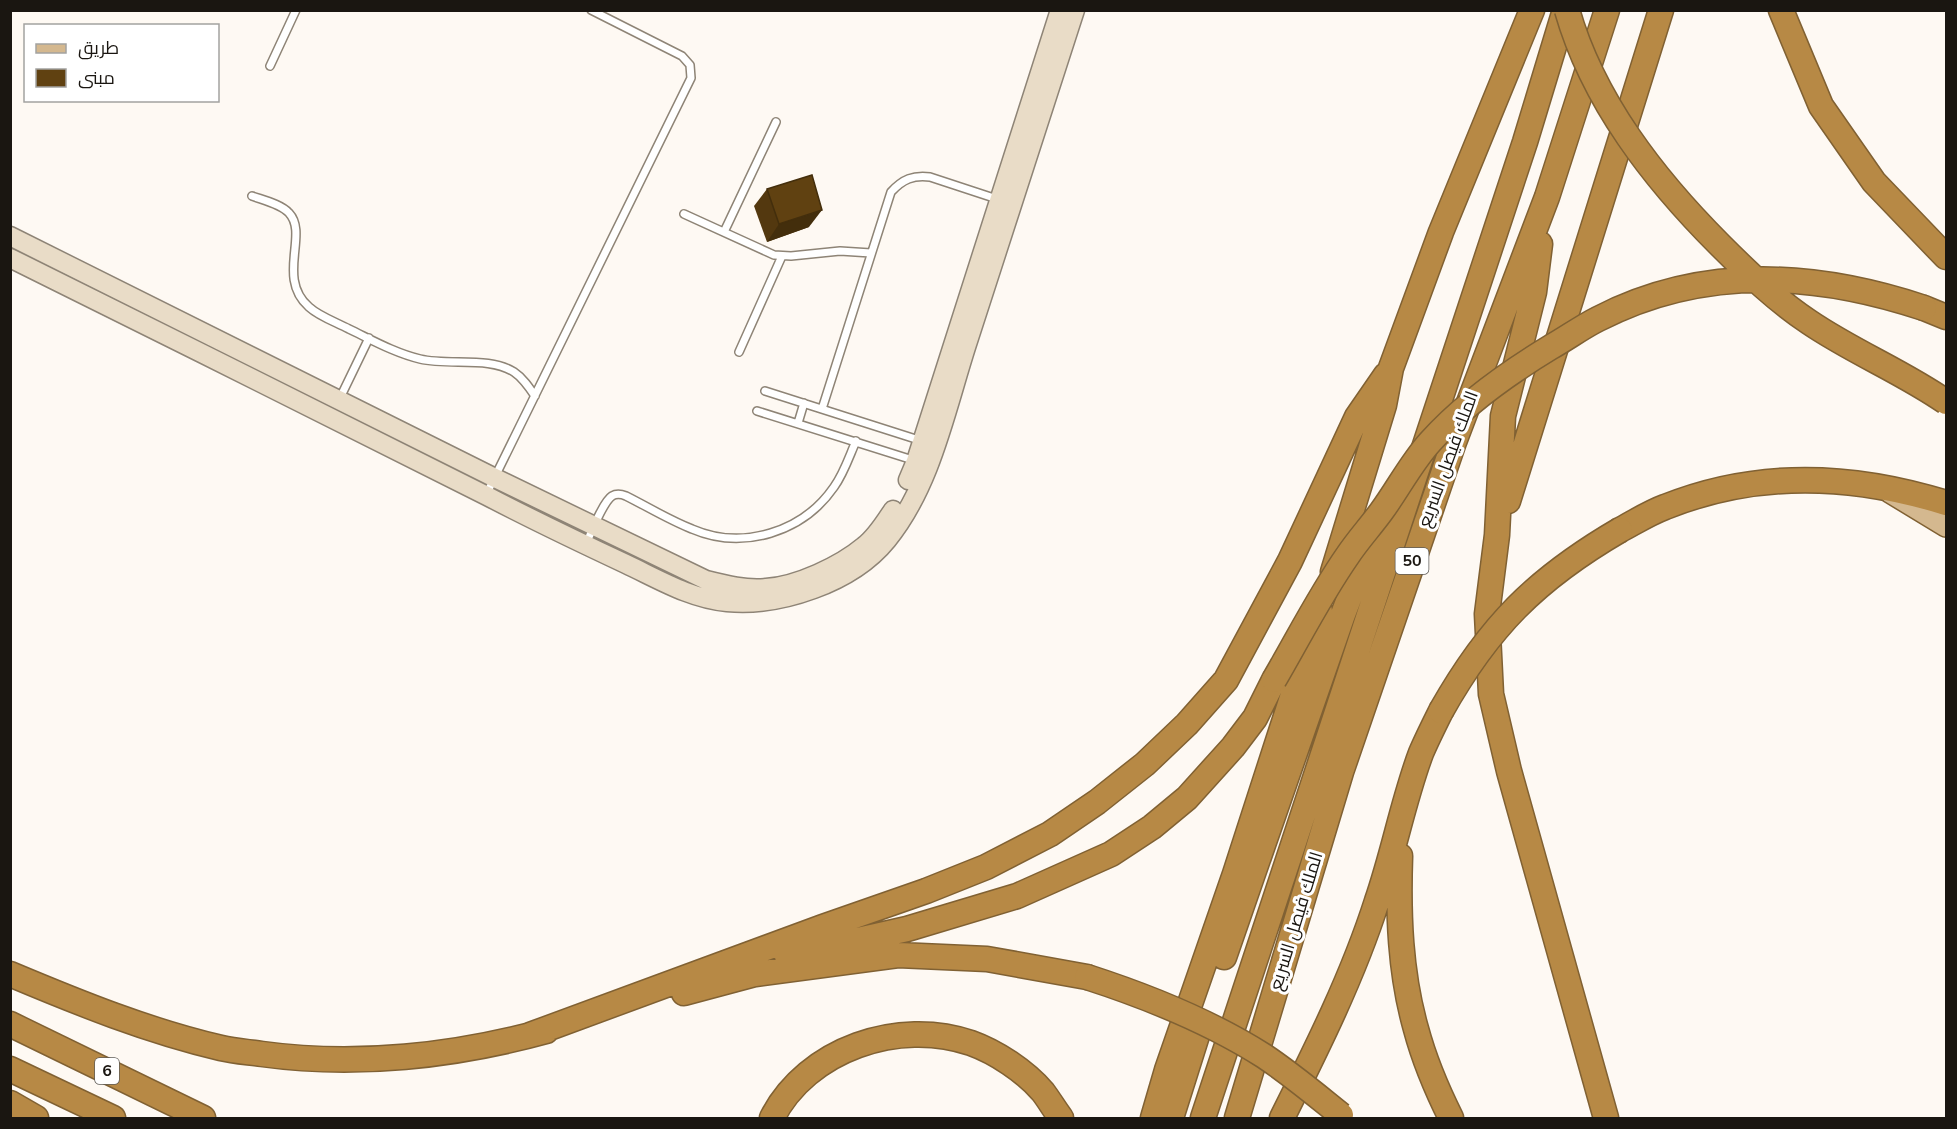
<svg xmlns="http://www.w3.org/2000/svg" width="1957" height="1129" viewBox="0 0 1957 1129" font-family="'Nunito Sans',Cairo,sans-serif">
	<rect width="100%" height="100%" fill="#fef9f3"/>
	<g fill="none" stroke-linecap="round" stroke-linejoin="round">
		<g stroke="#8e8476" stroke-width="10">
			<path id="lane" d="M270,66l26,-56
				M252,196c11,4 29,8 37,17 20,21 -13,65 20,94 11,10 27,15 40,22 23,11 46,24 71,30 30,7 69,-3 94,13 9,6 15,15 21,24
				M684,214l90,41 17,1 49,-5 31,2
				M724,232l52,-110
				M739,352l43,-96
				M765,391l157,50
				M340,398l29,-60
				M822,409l69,-217c12,-13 22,-17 39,-15l70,23
				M757,411l159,50
				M798,423l6,-20
				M486,495l205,-417 -1,-13 -8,-9 -91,-46
				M586,544c5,-11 17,-42 26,-48 5,-3 9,-2 14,0 22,11 43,24 66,33 51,22 111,3 142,-42 10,-14 15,-30 22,-46"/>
		</g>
		<g stroke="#8e8476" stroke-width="21">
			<path id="secondary" d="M10,236l485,242 211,102c20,5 40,10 60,8 31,-2 74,-22 98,-42 12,-9 21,-24 29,-36
				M10,258c159,79 319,158 477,238 46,24 92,46 139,68 32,15 65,35 101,38 53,5 125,-19 160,-62 45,-55 59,-132 81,-199 35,-110 71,-220 107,-331
				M908,480l8,-19 144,-451"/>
		</g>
		<g stroke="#806133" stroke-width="24">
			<path id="primary" d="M1890,492l56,34"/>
		</g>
		<g stroke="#806133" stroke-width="27">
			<path id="highway" d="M1781,10l40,96 53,76 72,75
				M1540,244l-6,48 -31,124 -6,119 -10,79 4,80 18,77 97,347
				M1924,308l22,9
				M1508,501l153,-491
				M1620,530c15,-8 29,-17 45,-23 92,-37 188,-33 281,-4
				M1333,572l51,-167 7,-37 50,-136 91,-222
				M1400,856c-2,58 0,117 16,173 8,30 21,61 35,89
				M787,956l120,-27 110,-33 94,-42 41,-27 35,-29 46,-51 22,-29 19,-38
				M1224,957l118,-340 38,-100
				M10,974c69,29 138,57 211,74 13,3 27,4 41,6 94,13 193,2 284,-23
				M684,993l71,-19 143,-19 89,4 100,18
				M10,1024l193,94
				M530,1035l293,-108 103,-36 60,-24 64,-33 47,-32 48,-38 42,-40 39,-44 64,-119 67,-144 29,-42
				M10,1069l103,49
				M10,1103l26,15
				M772,1118c35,-69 127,-100 199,-75 25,9 54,28 72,49 6,8 12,18 18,26
				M1153,1118l14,-48 68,-196 85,-263
				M1171,1118l29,-92
				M1203,1118l322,-976 40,-132
				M1237,1118l104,-346 113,-330 93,-245 60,-187
				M1282,1118c35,-70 71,-142 95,-217 17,-49 26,-100 44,-148 6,-14 13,-28 20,-42"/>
		</g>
		<use href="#lane" stroke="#fff" stroke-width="7"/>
		<use href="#secondary" stroke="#e9dcc7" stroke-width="18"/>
		<use href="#primary" stroke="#d4b88f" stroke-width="21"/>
		<use href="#highway" stroke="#b78945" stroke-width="24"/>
		<g stroke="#806133" stroke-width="27" stroke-linecap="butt">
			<path id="highway-bridge" d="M1567,10c26,91 87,169 153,235 28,28 56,55 89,77 44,30 94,50 137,80
				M1274,680c24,-41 46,-85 74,-125 10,-15 22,-28 33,-43 17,-23 30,-49 49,-70 34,-38 78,-69 121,-95 16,-9 31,-20 47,-28 104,-54 218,-47 326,-11
				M1441,711c48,-85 95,-132 179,-181
				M1087,977c62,20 122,44 177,79 27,18 52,39 77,59"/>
		</g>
		<use href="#highway-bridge" stroke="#b78945" stroke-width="24"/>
	</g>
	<path fill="#53380f" d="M767,189l42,38 -42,15 -13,-36z"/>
	<path fill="#432e0c" d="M822,210l-13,17 -42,15 12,-18z"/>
	<path fill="#604111" stroke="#432e0c" stroke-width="1.5" d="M812,175l10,35 -43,14 -12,-35z"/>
	<g text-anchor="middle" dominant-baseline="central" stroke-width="6" stroke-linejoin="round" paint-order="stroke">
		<g fill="#fff" stroke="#5f5c58" stroke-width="1.5">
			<rect x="1395.5" y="548" width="33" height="26" rx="4.5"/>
			<rect x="95" y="1058" width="24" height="26" rx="4.5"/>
		</g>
		<g font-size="16" font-weight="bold" fill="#1a1611">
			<text x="1412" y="561">50</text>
			<text x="107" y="1071">6</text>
		</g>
		<g font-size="18" fill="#1a1611" stroke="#fff">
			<text transform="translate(1448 459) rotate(-70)">الملك فيصل السريع</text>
			<text transform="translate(1296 921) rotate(-73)">الملك فيصل السريع</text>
		</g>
	</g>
	<rect width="1957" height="1129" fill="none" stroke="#1a1611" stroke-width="24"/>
	<rect x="24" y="24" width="195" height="78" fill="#ffffff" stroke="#a3a2a0" stroke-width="1.5"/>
	<rect x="36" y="44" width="30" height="9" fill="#d4b88f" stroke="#a3a2a0" stroke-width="1.5"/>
	<text x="78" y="54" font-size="18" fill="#1a1611">طريق</text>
	<rect x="36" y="69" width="30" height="18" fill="#604111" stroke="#a3a2a0" stroke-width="1.5"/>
	<text x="78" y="84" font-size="18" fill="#1a1611">مبنى</text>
</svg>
